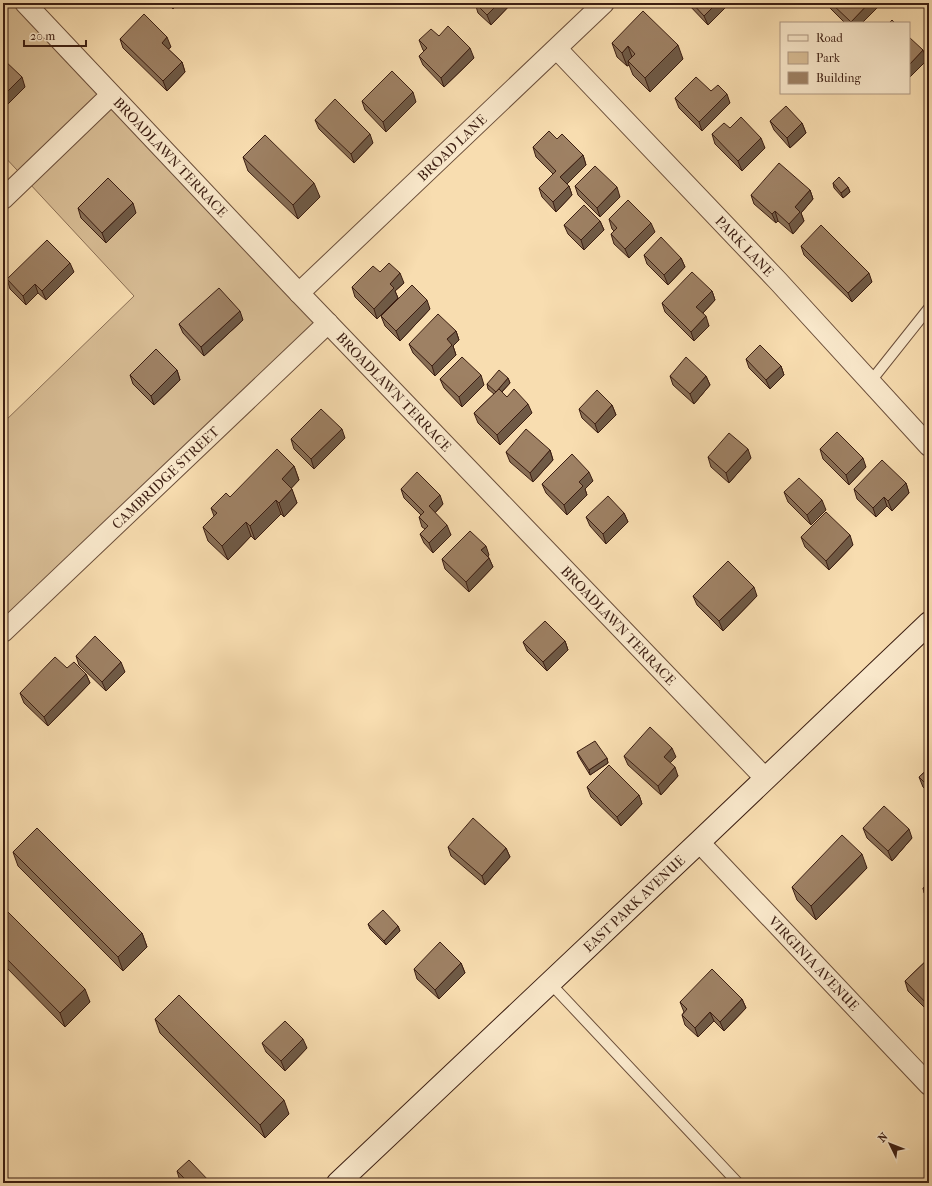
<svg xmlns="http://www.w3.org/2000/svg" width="932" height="1186" viewBox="0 0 932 1186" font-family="'IM FELL French Canon',serif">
	<rect width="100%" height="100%" fill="#f8ddb0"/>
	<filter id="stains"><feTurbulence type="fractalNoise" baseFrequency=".005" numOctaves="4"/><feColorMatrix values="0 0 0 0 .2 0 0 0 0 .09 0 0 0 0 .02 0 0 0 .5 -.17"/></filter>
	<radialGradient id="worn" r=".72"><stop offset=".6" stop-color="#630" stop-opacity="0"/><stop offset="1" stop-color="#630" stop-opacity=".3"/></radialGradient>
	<path fill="#d8bd95" stroke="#8a6e54" d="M3,3h24l304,313 -328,312v-205l131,-127 -131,-141z"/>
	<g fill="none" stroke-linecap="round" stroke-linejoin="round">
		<g stroke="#6b4e3a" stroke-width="12">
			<path id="service" d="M871,381l58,-73
				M550,983l188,200"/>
		</g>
		<g stroke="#6b4e3a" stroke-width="22">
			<g id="minor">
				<path id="s1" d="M25,3l274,290 466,485"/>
				<path id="s2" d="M557,49l221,232 151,165"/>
				<path d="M3,199l108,-104"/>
				<path id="s3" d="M299,293l305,-290"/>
				<path id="s4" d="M3,632l325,-309"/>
				<path id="s5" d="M699,842l230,243"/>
			</g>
		</g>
		<g stroke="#3c1e12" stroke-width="24">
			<g id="secondary">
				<path id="s6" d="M338,1183l361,-341 230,-219"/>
			</g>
		</g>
		<use href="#service" stroke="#fae9cc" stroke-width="10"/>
		<use href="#minor" stroke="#fae9cc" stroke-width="20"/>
		<use href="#secondary" stroke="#fae9cc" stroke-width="22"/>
	</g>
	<path fill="#886f56" stroke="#3c1e12" d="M167,3h12l-6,6z
		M475,3h37l-21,22 -13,-12z
		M687,3h43l-22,22z
		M825,3h50l2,5 -15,15h-17z
		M439,36l35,22 -30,29 -21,-22 -4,-9 5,-5 -1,-1 -4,-10z
		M120,39l51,8 -3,2 14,13 3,10 -18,19 -44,-43z
		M612,43l71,16 -33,33 -17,-17 -4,-10 -2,1 -10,-9z
		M711,91l19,12 -28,28 -23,-23 -4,-10z
		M362,101l54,1 -30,30 -21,-22z
		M315,120l58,23 -19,20 -35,-34z
		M770,121l32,2 4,10 -16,15 -16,-18z
		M730,128l35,20 -23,23 -27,-27 -3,-10z
		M557,139l26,16 3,10 -19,19 2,2 3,9 -16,17 -14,-15 -3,-9 14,-14 -17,-17 -3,-10z
		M243,157l77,40 -22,22 -50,-48z
		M833,183l15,4 2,5 -7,6 -9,-10z
		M575,186l45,11 -20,20 -22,-22z
		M810,190l3,9 -12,14 3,8 -11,13 -15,-13 -2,2 -22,-19 -3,-9z
		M78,208l58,5 -30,30 -25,-25z
		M609,219l46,13 -26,26 -15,-14 -3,-10 3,-3 -2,-2z
		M600,221l4,9 -20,20 -16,-16 -4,-9z
		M801,246l71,36 -20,20 -48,-47z
		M644,255l37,3 4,9 -17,18 -21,-21z
		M74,272l-28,28 -8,-7 -12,12 -16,-16 -3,-10z
		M380,272l24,11 -9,8 3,7 -21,21 -22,-22 -3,-10z
		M712,291l3,9 -12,13 6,13 -15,15 -29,-29 -3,-9z
		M430,309l-30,32 -15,-15 -4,-10z
		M243,320l-39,36 -21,-23 -4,-9z
		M456,331l3,9 -6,6 3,9 -21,21 -22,-23 -4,-9z
		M746,359l35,7 3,9 -14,14 -21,-21z
		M177,370l3,10 -26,25 -21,-21 -3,-9z
		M670,376h36l4,9 -16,19 -21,-19z
		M508,378l2,5 -8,9 5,5 25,16 -32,32 -22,-22 -4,-10 20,-19 -6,-5 -1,-5z
		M440,379l44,6 -22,22 -18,-19z
		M612,405l4,10 -18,18 -16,-15 -3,-9z
		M345,438l-31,31 -20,-20 -3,-10z
		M820,449l46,18 -17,18 -26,-26z
		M550,450l3,10 -20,22 -23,-20 -4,-10z
		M708,457l43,1 -22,25 -18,-16z
		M294,466l5,14 -8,8 6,15 -13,14 -3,-3 -26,26 -4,-4 -23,24 -20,-19 -5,-14 11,-11 -3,-8 19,-11z
		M593,481l-8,8 2,6 -20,20 -21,-22 -4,-9z
		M906,483l3,10 -17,18 -5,-5 -11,11 -19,-18 -3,-10z
		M401,489l42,15 -8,9 16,22 -18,18 -9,-10 -4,-9 5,-5 -3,-2 -3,-10 2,-2 -17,-17z
		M784,492l42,18 -15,15 -23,-23z
		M624,513l4,9 -22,22 -16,-18 -4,-9z
		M801,537l52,8 -24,25 -24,-23z
		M489,555l-1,1 1,2 4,9 -24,25 -24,-23 -3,-10z
		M693,596h64l-34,35 -26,-26z
		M565,641l3,9 -21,21 -20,-20 -4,-9z
		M76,656l49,16 -19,19 -27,-26z
		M86,674l4,9 -42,43 -24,-23 -4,-10z
		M577,752l30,6 1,5 -18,12 -11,-18z
		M624,756l52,1 -6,6 8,13 -17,19 -33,-30z
		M929,768v25l-6,-6 -4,-10z
		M587,787l52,8 3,9 -21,22 -30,-29z
		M863,828l49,10 -20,23 -25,-23z
		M448,847l58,1 4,9 -25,28 -34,-29z
		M13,852l129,81 5,14 -24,24 -105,-105z
		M867,868l-51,52 -19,-20 -5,-13z
		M929,882v16l-5,-5 -1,-5z
		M3,907l87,95 -25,25 -62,-63z
		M368,924l30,2 2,5 -14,14 -16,-16z
		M929,958v54l-21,-21 -3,-10z
		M461,963l4,10 -26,26 -22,-20 -3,-10z
		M742,999l4,9 -22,23 -10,-10 -16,16 -13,-12 -3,-10 2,-3 -4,-10z
		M155,1019l134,95 -24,24 -105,-105z
		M262,1043l45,5 -22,23 -19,-19z
		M177,1171l34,12h-28l-3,-2z"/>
	<path fill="#6f5a46" stroke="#3c1e12" d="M171,3h8l-6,6z
		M499,3h13l-21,22 -4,-10z
		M717,3h13l-22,22 -4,-9z
		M869,3h6l2,5 -15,15h-11v-1z
		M167,37l4,10 -6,5 -3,-9z
		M678,45l5,14 -33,33 -5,-14z
		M628,46l5,14 -5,1 1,4 -2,1 -5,-13z
		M470,48l4,10 -30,29 -3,-9z
		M923,50l4,10 -18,18v-13z
		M182,62l3,10 -18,19 -4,-10z
		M22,77l3,10 -22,22v-13z
		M413,92l3,10 -30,30 -3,-10z
		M727,94l3,9 -28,28 -3,-9z
		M802,123l4,10 -16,15 -3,-10z
		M370,134l3,9 -19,20 -3,-9z
		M761,138l4,10 -23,23 -4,-10z
		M583,155l3,10 -22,22 -4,-10z
		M314,183l6,14 -22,22 -5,-14z
		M569,186l3,9 -16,17 -3,-10z
		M617,187l3,10 -20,20 -3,-9z
		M848,187l2,5 -7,6 -2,-5z
		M810,190l3,9 -12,14 3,8 -11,13 -4,-10 6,-17z
		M133,203l3,10 -30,30 -4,-10z
		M775,211l3,10 -2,2 -4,-9z
		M600,221l4,9 -20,20 -3,-10z
		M651,223l4,9 -26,26 -4,-9z
		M681,258l4,9 -17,18 -4,-10z
		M70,263l4,9 -28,28 -4,-9z
		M400,273l4,10 -9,8 3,7 -21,21 -3,-10 16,-25z
		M869,273l3,9 -20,20 -4,-9z
		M35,284l3,9 -12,12 -3,-9z
		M712,291l3,9 -15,16 -4,-9z
		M427,300l3,9 -30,32 -4,-10z
		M240,311l3,9 -39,36 -3,-9z
		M706,316l3,10 -15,15 -3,-9z
		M456,331l3,9 -6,6 3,9 -21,21 -3,-10 15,-27z
		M781,366l3,9 -14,14 -4,-9z
		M177,370l3,10 -26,25 -3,-9z
		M481,375l3,10 -22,22 -3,-10z
		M706,376l4,9 -16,19 -4,-10z
		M508,378l2,5 -13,14 -1,-5z
		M528,404l4,9 -32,32 -3,-10z
		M612,405l4,10 -18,18 -3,-9z
		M342,429l3,9 -31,31 -3,-10z
		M748,449l3,9 -22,25 -3,-10z
		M550,450l3,10 -20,22 -3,-9z
		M863,458l3,9 -17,18 -3,-10z
		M294,466l5,14 -12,13 -5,-14z
		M589,472l4,9 -8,8 2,6 -20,20 -3,-10 15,-23z
		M906,483l3,10 -17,18 -4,-10z
		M292,489l5,14 -13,14 -5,-14z
		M440,495l3,9 -11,12 -3,-10z
		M884,497l3,9 -11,11 -3,-9z
		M276,500l5,14 -26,26 -5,-14z
		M822,500l4,10 -15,15 -4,-10z
		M624,513l4,9 -22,22 -3,-10z
		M246,522l5,14 -23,24 -6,-14z
		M447,525l4,10 -18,18 -4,-10z
		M850,535l3,10 -24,25 -3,-9z
		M486,546l3,9 -4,5 -4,-10z
		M489,558l4,9 -24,25 -3,-10z
		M754,587l3,9 -34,35 -4,-10z
		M565,641l3,9 -21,21 -4,-9z
		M121,662l4,10 -19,19 -4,-9z
		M86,674l4,9 -42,43 -4,-9z
		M672,748l4,9 -9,9 -3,-9z
		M607,758l1,5 -18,12 -1,-5z
		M675,767l3,9 -17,19 -3,-9z
		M639,795l3,9 -21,22 -4,-9z
		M909,829l3,9 -20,23 -4,-10z
		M506,848l4,9 -25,28 -3,-9z
		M862,854l5,14 -51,52 -5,-14z
		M398,926l2,5 -14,14 -2,-4z
		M142,933l5,14 -24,24 -5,-14z
		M461,963l4,10 -26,26 -4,-9z
		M85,989l5,13 -25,25 -5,-14z
		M742,999l4,9 -22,23 -4,-9z
		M710,1012l4,9 -16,16 -3,-9z
		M303,1039l4,9 -22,23 -4,-10z
		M284,1100l5,14 -24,24 -5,-13z"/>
	<path fill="#9e8164" stroke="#3c1e12" d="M475,3h24l-12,12z
		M692,3h25l-13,13z
		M831,3h38l-18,19z
		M643,11l35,34 -33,33 -17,-17 7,-7 -7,-8 -6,7 -10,-10z
		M144,14l23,23 -5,6 20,19 -19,19 -43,-42z
		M892,20l3,3h-6z
		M448,26l22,22 -29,30 -22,-22 8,-8 -8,-8 12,-11 8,7z
		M909,37l14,13 -14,15z
		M3,59l19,18 -19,19z
		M392,71l21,21 -30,30 -21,-21z
		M696,77l15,14 7,-6 9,9 -28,28 -24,-24z
		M335,99l35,35 -19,20 -36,-34z
		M786,106l16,17 -15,15 -17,-17z
		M741,117l20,21 -23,23 -26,-27 12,-11 6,5z
		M549,131l8,8 5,-5 21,21 -23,22 9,9 -16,16 -14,-14 17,-17 -23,-24z
		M265,135l49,48 -21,22 -50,-48z
		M779,163l31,27 -15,17 5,5 -11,12 -14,-13 -3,3 -21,-19z
		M595,166l22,21 -20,21 -22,-22z
		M839,177l9,10 -7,6 -8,-10z
		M108,178l25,25 -31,30 -24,-25z
		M628,200l23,23 -26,26 -14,-15 6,-6 -8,-9z
		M584,205l16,16 -19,19 -17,-15z
		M821,225l48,48 -21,20 -47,-47z
		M661,237l20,21 -17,17 -20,-20z
		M47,240l23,23 -28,28 -7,-7 -12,12 -16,-17z
		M389,263l11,10 -10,11 4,4 -20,21 -22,-22 21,-21 7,6z
		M692,272l20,19 -16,16 10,9 -15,16 -29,-29z
		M412,285l15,15 -31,31 -15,-15z
		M219,288l21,23 -39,36 -22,-23z
		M438,314l18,17 -9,8 5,6 -20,21 -23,-22z
		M760,345l21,21 -15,14 -20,-21z
		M156,349l21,21 -26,26 -21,-21z
		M462,357l19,18 -22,22 -19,-18z
		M686,357l20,19 -16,18 -20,-18z
		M499,370l9,8 -12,14 -9,-8z
		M929,385v5l-3,-2z
		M499,389l8,8 7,-8 14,15 -31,31 -23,-22z
		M597,390l15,15 -17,19 -16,-15z
		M929,404v5l-2,-3z
		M321,409l21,20 -31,30 -20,-20z
		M526,429l24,21 -20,23 -24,-21z
		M837,432l26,26 -17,17 -26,-26z
		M729,433l19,16 -22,24 -18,-16z
		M277,449l17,17 -12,13 10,10 -13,14 -3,-3 -26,26 -4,-4 -24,24 -19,-19 14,-14 -6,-5 15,-15 4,4z
		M572,454l17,18 -10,10 4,4 -19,19 -22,-21z
		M882,460l24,23 -18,18 -4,-4 -11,11 -19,-19z
		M417,472l23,23 -11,11 18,19 -18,18 -9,-9 8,-8 -9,-9 5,-5 -23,-23z
		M799,478l23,22 -15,15 -23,-23z
		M608,496l16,17 -21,21 -17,-17z
		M826,512l24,23 -24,26 -25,-24z
		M470,531l16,15 -5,4 8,8 -23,24 -24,-23z
		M728,561l26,26 -35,34 -26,-25z
		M545,621l20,20 -22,21 -20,-20z
		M95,636l26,26 -19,20 -26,-26z
		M55,657l12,11 7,-6 12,12 -42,43 -24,-24z
		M650,727l22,21 -8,9 11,10 -17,19 -34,-30z
		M595,741l12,17 -18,12 -12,-18z
		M609,765l30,30 -22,22 -30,-30z
		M929,768v19l-10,-10z
		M884,806l25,23 -21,22 -25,-23z
		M473,818l33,30 -24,28 -34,-29z
		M37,828l105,105 -24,24 -105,-105z
		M842,835l20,19 -51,52 -19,-19z
		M929,882v13l-6,-7z
		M3,907l82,82 -25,24 -57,-58z
		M383,910l15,16 -14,15 -16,-17z
		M440,942l21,21 -26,27 -21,-21z
		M929,958v47h-1l-23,-24z
		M712,969l30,30 -22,23 -10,-10 -15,16 -13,-13 5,-6 -7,-7z
		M179,995l105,105 -24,25 -105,-106z
		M285,1021l18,18 -22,22 -19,-18z
		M189,1160l22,23h-22l-12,-12z"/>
	<g text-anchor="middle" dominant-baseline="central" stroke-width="3.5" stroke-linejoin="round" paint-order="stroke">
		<g font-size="14" fill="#3c1e12" stroke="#fae9cc">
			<text stroke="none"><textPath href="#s3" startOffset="211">BROAD LANE</textPath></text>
			<text stroke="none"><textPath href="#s1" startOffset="212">BROADLAWN TERRACE</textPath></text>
			<text stroke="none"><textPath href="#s2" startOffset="272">PARK LANE</textPath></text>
			<text stroke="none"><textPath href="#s1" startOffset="536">BROADLAWN TERRACE</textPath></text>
			<text stroke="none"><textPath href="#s4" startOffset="224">CAMBRIDGE STREET</textPath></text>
			<text stroke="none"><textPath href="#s1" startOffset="860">BROADLAWN TERRACE</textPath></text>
			<text stroke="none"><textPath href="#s6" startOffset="407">EAST PARK AVENUE</textPath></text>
			<text stroke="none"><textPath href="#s5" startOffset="167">VIRGINIA AVENUE</textPath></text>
		</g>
	</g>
	<rect width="932" height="1186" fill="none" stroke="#f8ddb0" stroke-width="16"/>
	<rect x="4" y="4" width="924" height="1178" fill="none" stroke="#3c1e12" stroke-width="2"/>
	<rect x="8" y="8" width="916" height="1170" fill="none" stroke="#3c1e12"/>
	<rect x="780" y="22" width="130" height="72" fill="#fae9cc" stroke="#ae9882"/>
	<rect x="788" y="35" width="20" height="6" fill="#fae9cc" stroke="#ae9882"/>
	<text x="816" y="42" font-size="12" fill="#3c1e12">Road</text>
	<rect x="788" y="52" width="20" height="12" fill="#d8bd95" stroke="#ae9882"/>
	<text x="816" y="62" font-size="12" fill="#3c1e12">Park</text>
	<rect x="788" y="72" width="20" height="12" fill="#9e8164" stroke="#ae9882"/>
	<text x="816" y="82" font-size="12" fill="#3c1e12">Building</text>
	<g transform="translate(890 1144) rotate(313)" stroke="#fae9cc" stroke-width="3" paint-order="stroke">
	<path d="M0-3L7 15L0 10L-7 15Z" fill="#3c1e12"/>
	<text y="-6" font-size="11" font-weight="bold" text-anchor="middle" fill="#3c1e12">N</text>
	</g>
	<path d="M24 40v6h62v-6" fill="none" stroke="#3c1e12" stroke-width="2"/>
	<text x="30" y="40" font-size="12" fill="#3c1e12" stroke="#fae9cc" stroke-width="3" paint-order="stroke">20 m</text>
	<rect width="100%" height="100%" filter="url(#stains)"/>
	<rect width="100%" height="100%" fill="url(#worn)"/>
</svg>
